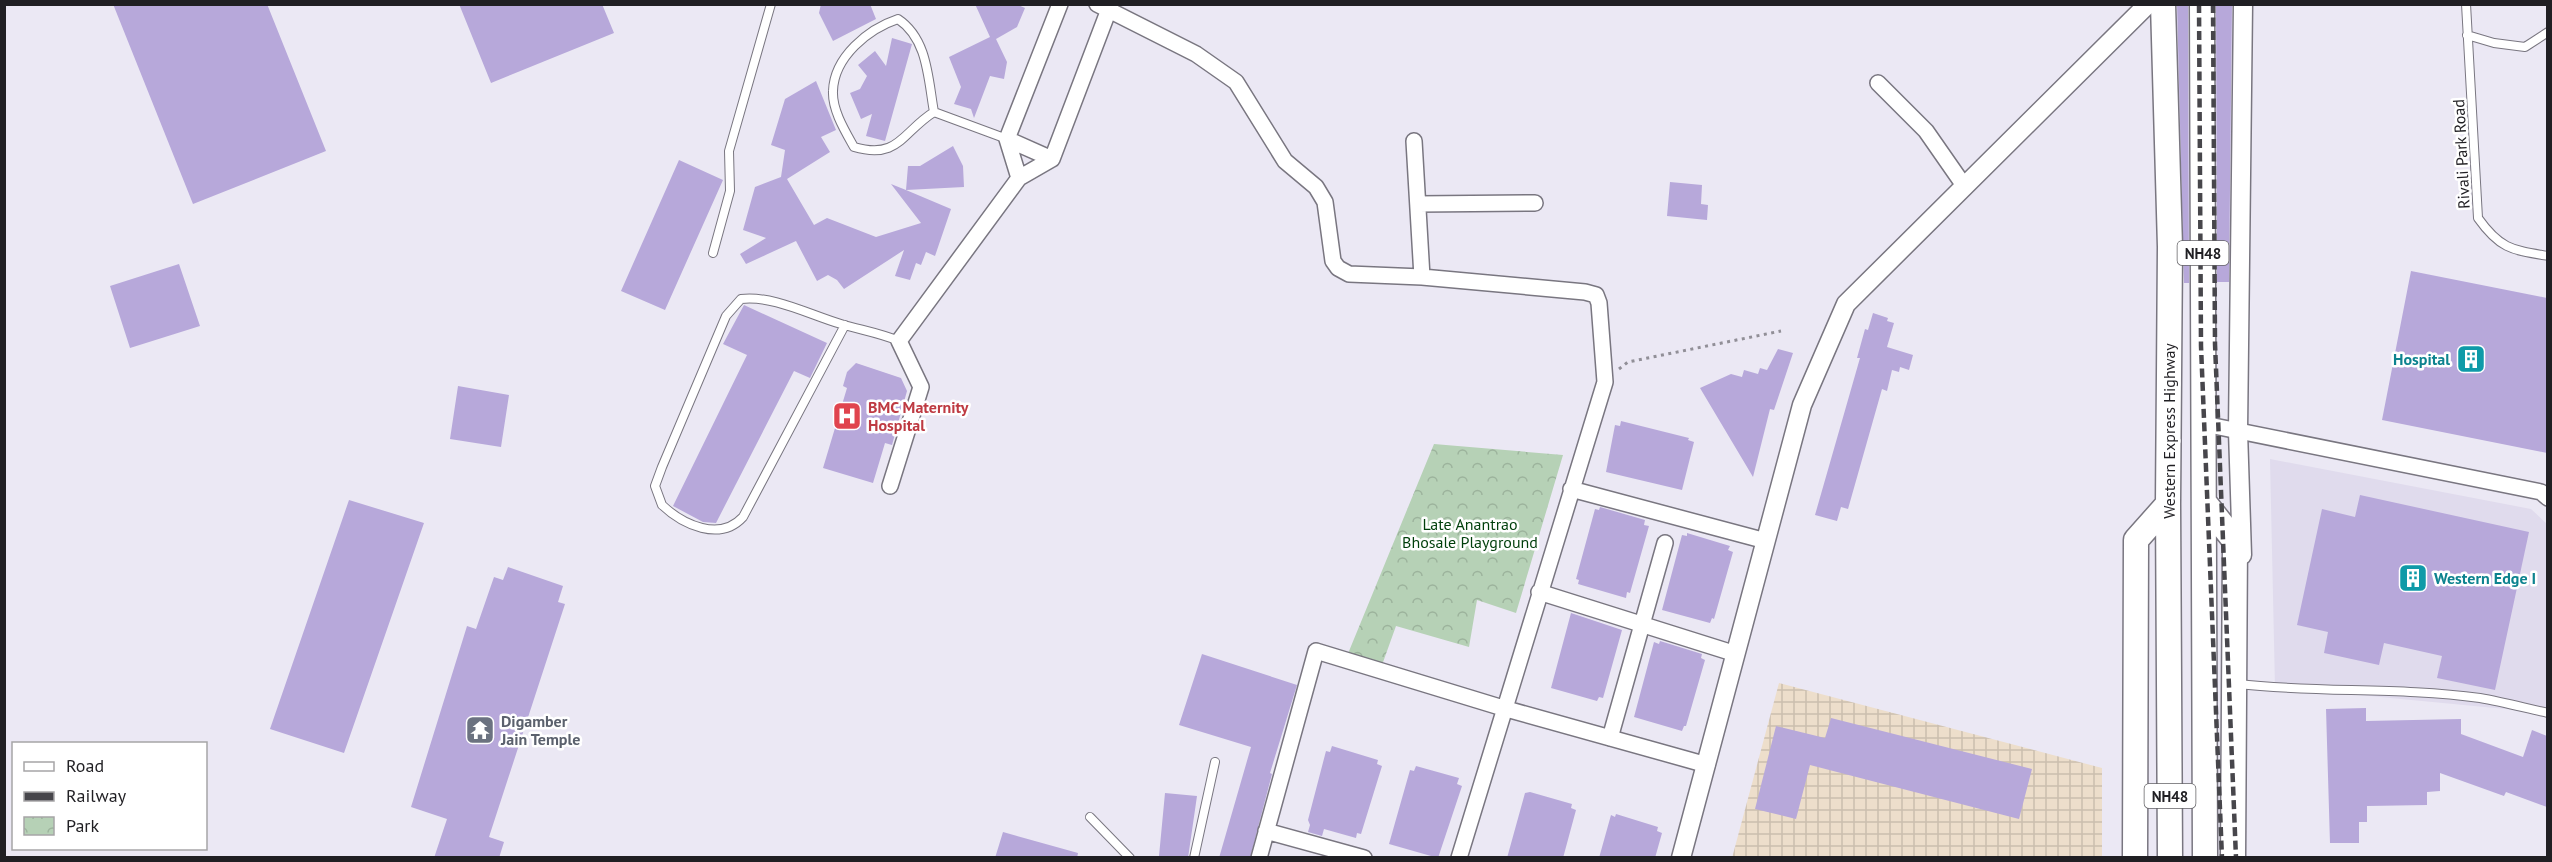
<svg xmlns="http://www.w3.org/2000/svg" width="2552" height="862" viewBox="0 0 2552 862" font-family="'PT Sans',sans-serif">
	<defs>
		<pattern id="industrial-grid" width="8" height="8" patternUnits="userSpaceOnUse" patternTransform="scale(1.5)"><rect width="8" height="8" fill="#eddecb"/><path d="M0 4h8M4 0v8" fill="none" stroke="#cbbeae"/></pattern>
		<pattern id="park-crowns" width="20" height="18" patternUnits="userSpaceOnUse" patternTransform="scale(1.5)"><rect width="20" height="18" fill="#b6d1b6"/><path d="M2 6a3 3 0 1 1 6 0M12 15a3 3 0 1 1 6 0" fill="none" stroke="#9cb39c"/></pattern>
	</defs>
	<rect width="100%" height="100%" fill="#ebe8f4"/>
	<path fill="#e0dbed" d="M2270,459l261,50 16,15v189l-272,-26z"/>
	<path fill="url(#industrial-grid)" d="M1779,683l323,85v89l-370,1z"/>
	<path fill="url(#park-crowns)" d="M1434,444l129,11 -47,158 -39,-13 -8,47 -73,-21 -14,39 -35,-9z"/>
	<path fill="#b7a8da" d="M113,4h154l59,147 -133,53z
		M459,4h143l12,29 -123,50z
		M821,4h49l6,15 -43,22 -14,-28z
		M975,4h41l9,4 -8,19 -21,12 11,23 -3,17 -14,-3 -16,42 -3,-9 -17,-5 7,-17 -12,-30 41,-20z
		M2177,4h11l1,279h-5z
		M2216,4h16l-3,278h-12z
		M892,38l20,6 -27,97 -19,-5 6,-22 -11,5 -11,-26 10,-4 7,-13 -9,-11 17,-14 11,15z
		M816,81l20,49 -15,7 9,15 -43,27 27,46 13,-7 49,19 45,-14 -30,-39 15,6 2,-24h12l33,-20 10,20 1,21 -58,3 45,19 -16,47 -9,-4 -5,13 -5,-2 -6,17 -15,-4 9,-26 -60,39 -7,-9 -9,-5 -11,6 -21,-40 -50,23 -6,-10 26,-16 -23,-8 12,-43 26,-10 4,-27 -14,-5 14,-46z
		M679,160l44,20 -58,130 -44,-19z
		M1670,182l32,3 -1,19 7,1 -1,15 -40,-4z
		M179,264l21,62 -70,22 -20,-62z
		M2411,271l136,27v155l-165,-33z
		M744,305l83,38 -17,35 -16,-7 -78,152 -13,-1 -30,-16 74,-151 -24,-11z
		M1873,313l15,5 -1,3 7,2 -7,24 26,8 -4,15 -9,-3 -1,5 -7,-2 -5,21 -5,-2 -34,120 -7,-2 -4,14 -22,-6 45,-157h-3l8,-29 3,1z
		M1778,349l15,4 -19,57 -4,-1 -17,68 -53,-89 31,-14 11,3 2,-7 14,4 2,-6 7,2z
		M856,363l45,15 6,13 -15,54 -7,-2 -12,40 -50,-15 24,-80 -4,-2 4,-14z
		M458,386l51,9 -8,52 -51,-8z
		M1621,421l68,17 -1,2 6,2 -12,48 -76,-18 9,-47 5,1z
		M2360,495l169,37 -34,158 -58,-12 5,-22 -58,-13 -5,22 -55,-12 4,-21 -31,-7 25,-116 33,8z
		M349,500l75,23 -80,230 -74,-24z
		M1600,507l45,13 -1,5 5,1 -19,67 -3,-1 -1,6 -48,-14 1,-4 -3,-1 19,-70 4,1z
		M1687,533l43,13 -2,4 5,2 -19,67 -2,-1 -2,5 -48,-13 20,-75 5,1z
		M508,567l55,19 -5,16 7,2 -76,233 15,5 -5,16h-65l13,-39 -36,-12 56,-181 9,3 18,-52 9,3z
		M1571,613l51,17 -19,68 -4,-1 -2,4 -46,-13z
		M1660,641l42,13 -1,4 4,2 -19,66h-2l-2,5 -48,-14 20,-75 5,2z
		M1202,654l95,31 -27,88 2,1 -22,84h-31l32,-111 -72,-22z
		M2366,708v13l95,-2v15l62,23 9,-27 15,6v71l-41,-15 -2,4 -64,-23v18l-13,1v13l-60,1v16h-8v21h-29l-4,-134z
		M1831,718l201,51 -13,50 -209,-54 -14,54 -41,-10 21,-83 49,12z
		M1332,746l46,14 -1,4 5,2 -21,68 -4,-1 -1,5 -32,-9 -2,7 -14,-4 2,-7 -2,-5 18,-69 4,1z
		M1416,766l43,12 -2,6 5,2 -24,72 -49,-14 21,-74 4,1z
		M1530,792l42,12 -1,4 5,2 -13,48h-56l18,-65z
		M1165,793l32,3 -9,62 -29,-2z
		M1616,814l42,13 -1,4 5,2 -7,25h-56l12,-43 4,2z
		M1003,832l75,21 -1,5h-82z"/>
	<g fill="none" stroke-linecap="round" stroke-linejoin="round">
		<g stroke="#797680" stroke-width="10">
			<path id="service" d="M2466,4l12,214c22,31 34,32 70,38
				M2467,35l27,8 31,4 23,-15
				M934,112c-6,-33 -6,-73 -36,-93 -30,10 -64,38 -65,72 -1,19 12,40 21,56 45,13 48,-15 80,-35l73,27
				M713,253l17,-62 -1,-40 42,-147
				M845,325l-102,192c-23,25 -60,8 -81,-12l-7,-19 7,-19 64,-151 15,-17c32,-4 69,16 100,25 20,6 39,9 58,17
				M2238,684c80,9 162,3 242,14 23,4 45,10 68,15
				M1090,817l40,41
				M1194,858l21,-96"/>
		</g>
		<g stroke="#797680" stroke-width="18">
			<path id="minor" d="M1097,4l99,50 40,28 49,79 31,26 9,15 8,59 5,7 11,6 73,3 163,15 11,3 3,8 6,79 -146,476
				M1878,83l48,48 39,56
				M1007,139l45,20
				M1414,141l8,136
				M1019,178l-12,-39 53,-135
				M1418,204l117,-1
				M2204,424l337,68 7,6
				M890,486l31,-99 -22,-46 120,-163 33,-19 59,-155
				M1571,489l195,52
				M1539,592l197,62
				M1610,738l55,-195
				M1266,831l98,27
				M1259,858l57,-207 187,57 204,57"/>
		</g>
		<g stroke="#797680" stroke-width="21">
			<path id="tertiary" d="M2242,555l-4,-124 5,-427
				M1681,858l121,-453 44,-101 302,-300"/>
		</g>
		<g stroke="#797680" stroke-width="27">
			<path id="trunk" d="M2163,4l7,243 -2,257 2,354
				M2202,4l3,854
				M2204,502l31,39 -2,317
				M2135,858l1,-318 32,-36"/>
		</g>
		<path stroke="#918f97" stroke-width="3" stroke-dasharray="3 4.5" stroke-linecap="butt" d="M1619,369l9,-7 153,-31"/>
		<use href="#service" stroke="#fff" stroke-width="8"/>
		<use href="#minor" stroke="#fff" stroke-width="15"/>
		<use href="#tertiary" stroke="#fff" stroke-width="18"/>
		<use href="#trunk" stroke="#fff" stroke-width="24"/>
		<path stroke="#47464b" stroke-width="4.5" stroke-dasharray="9 4.5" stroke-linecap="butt" d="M2199,4l2,342 21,512
			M2213,4l2,340 21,514"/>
	</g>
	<defs>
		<g id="building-square" transform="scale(1.5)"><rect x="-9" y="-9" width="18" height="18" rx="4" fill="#0f9aa8" stroke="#fff"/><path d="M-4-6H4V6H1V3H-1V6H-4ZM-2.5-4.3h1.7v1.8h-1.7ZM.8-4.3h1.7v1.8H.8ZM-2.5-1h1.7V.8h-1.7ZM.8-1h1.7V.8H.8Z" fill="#fff"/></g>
		<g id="hospital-square" transform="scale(1.5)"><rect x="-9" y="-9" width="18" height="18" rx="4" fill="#e0444e" stroke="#fff"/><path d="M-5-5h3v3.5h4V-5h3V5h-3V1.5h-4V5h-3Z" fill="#fff"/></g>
		<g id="temple-square" transform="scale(1.5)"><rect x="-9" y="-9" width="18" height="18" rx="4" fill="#6b7280" stroke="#fff"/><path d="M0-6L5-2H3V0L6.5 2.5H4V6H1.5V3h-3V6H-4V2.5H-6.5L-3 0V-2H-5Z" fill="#fff"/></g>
	</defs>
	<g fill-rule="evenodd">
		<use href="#building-square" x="2471" y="359"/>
		<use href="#hospital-square" x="847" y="416"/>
		<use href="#building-square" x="2413" y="578"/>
		<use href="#temple-square" x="480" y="730"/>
	</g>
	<g text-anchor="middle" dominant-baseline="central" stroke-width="5" stroke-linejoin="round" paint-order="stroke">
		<g fill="#fff" stroke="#636265" stroke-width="1.5">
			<rect x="2177.5" y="241" width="51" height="24" rx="4.5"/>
			<rect x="2144.5" y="784" width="51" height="24" rx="4.5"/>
		</g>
		<g font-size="15" font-weight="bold" fill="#201f23">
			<text x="2203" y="253">NH48</text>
			<text x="2170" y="796">NH48</text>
		</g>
		<g font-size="16" fill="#201f23" stroke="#fff">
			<text transform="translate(2461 154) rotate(-93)">Rivali Park Road</text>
			<text transform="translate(2169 431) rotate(-90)">Western Express Highway</text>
		</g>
		<g font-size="16" font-weight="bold" fill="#0d838f" stroke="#fff" text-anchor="end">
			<text x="2450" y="359">Hospital</text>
			<text x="2434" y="578" text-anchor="start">Western Edge I</text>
		</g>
		<g font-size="16" font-weight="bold" fill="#be3a42" stroke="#fff" text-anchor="start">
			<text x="868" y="407">BMC Maternity<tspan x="868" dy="18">Hospital</tspan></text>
		</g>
		<g font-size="16" fill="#003f0b" stroke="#fff">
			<text x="1470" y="524">Late Anantrao<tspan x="1470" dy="18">Bhosale Playground</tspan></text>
		</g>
		<g font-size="16" font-weight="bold" fill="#5b616d" stroke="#fff" text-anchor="start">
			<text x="501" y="721">Digamber<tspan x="501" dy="18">Jain Temple</tspan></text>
		</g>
	</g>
	<rect width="2552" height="862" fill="none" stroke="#201f23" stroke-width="12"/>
	<rect x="12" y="742" width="195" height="108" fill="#ffffff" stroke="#a6a5a7" stroke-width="1.5"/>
	<rect x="24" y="762" width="30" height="9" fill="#ffffff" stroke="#a6a5a7" stroke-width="1.5"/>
	<text x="66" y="772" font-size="18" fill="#201f23">Road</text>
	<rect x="24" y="792" width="30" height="9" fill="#47464b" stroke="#a6a5a7" stroke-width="1.5"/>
	<text x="66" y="802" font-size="18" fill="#201f23">Railway</text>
	<rect x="24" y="817" width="30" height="18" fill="url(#park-crowns)" stroke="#a6a5a7" stroke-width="1.5"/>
	<text x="66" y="832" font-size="18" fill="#201f23">Park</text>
</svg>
